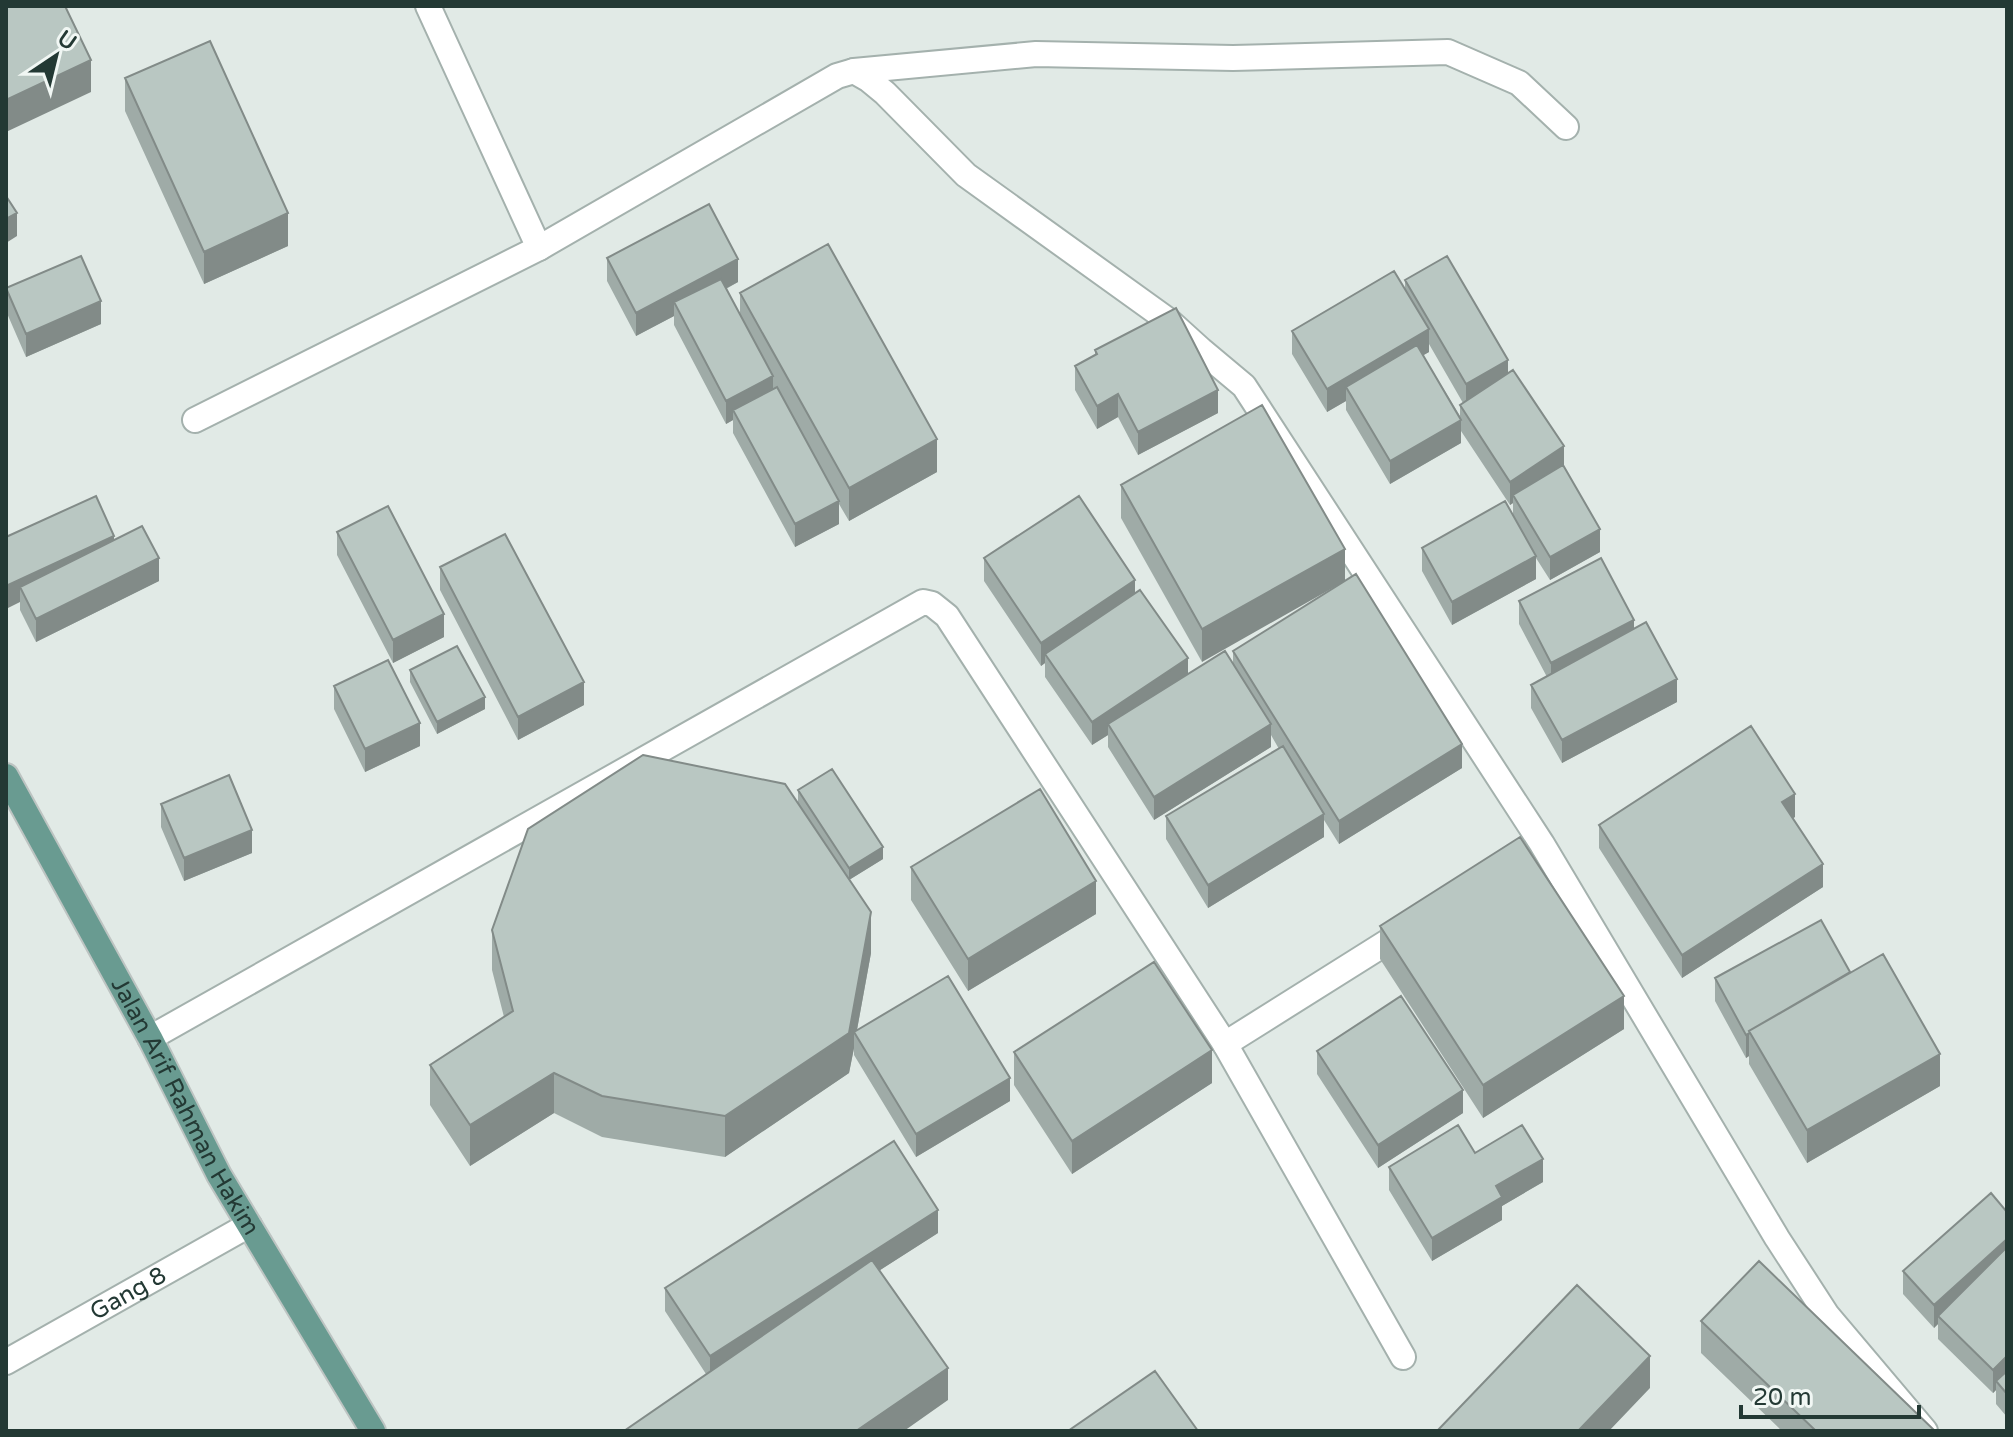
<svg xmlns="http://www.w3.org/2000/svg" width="2013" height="1437" viewBox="0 0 2013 1437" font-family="'Varela Round',sans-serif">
	<rect width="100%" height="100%" fill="#e1eae6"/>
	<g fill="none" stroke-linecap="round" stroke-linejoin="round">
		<g stroke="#a4b1ad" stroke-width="28">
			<g id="minor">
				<path d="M428,6l111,242"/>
				<path d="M854,71l182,-17 197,4 215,-6 71,31 47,44"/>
				<path d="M195,420l344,-172 298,-172 17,-5 14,8 17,14 81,82 203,146 32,29 43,36 298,458 235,394 50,77 98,116"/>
				<path d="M150,1038l773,-436 9,2 15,12 278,428 178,313"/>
				<path d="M1225,1044l183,-115"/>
				<path id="s1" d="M6,1362l243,-137"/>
			</g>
		</g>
		<g stroke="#bdc4c2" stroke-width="28">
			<g id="major">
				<path id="s2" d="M6,776l144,262 69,137 154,256"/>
			</g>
		</g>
		<use href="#minor" stroke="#fff" stroke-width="24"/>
		<use href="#major" stroke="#699b91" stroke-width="24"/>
	</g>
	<path fill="#9faba7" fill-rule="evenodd" d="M125,78l163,168 -84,38 -79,-173z
		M607,258l131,24 -12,7 14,26v-22l197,179 -88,49 -10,-17v20l-44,23 -62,-114v-13l-7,4 -52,-99v-9l-38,20 -29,-55z
		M1405,280l103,93 56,95 36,84 -50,28 -14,-22v21l-84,46 -30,-54v-23l91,-34v-11l-3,2 -49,-74v12l-71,41 -44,-74v-9l-19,11 -35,-58v-23l113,-41zM1429,344l34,59 -3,2v11l-37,-61 6,-3z
		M6,288l95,36 -75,33 -20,-46z
		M1095,350l123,63 -80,42 -20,-38 -21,12 -22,-39v-24l20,-11z
		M1262,405l-60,257 -81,-144v-33z
		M337,532l107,105 -51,26 -56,-108z
		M6,537l108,3 45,41 -123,61 -16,-32v-8z
		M984,558l151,36 53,80 45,-11v-12l229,117 -123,76 -15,-24v17l-116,71 -42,-69v-23l113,-67 -8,-14v12l-117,73 -46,-73v-12l-16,10 -47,-68v-14l-4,3 -57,-85z
		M440,567l144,138 -66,35 -78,-150z
		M1519,601l115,28 43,73 -115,61 -31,-55v-23l16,-8 -28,-53z
		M410,670l75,39 -48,25 -27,-52z
		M334,686l86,60 -55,26 -31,-63z
		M798,790l85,69 -34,21 22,73 -14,77 153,71 -94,56 -62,-102v-7l-5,25 -124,84 -123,-20 -48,-24 -84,53 -40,-61v-40l74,-48 -12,-47v-40l306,-128z
		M161,804l91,49 -68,28 -23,-54z
		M1795,817l-2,1 30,69 -141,91 -83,-130v-23z
		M911,867l185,47 -128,77 -57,-91z
		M1380,926l244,103 -141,89 -103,-159z
		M1850,972l90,114 -133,77 -58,-99v-8l-3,2 -31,-57v-23z
		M1317,1051l146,62 -85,55 -61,-94z
		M1014,1052l198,31 -140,91 -58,-89z
		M1475,1153l68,29 -41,24v14l-70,41 -43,-71v-23z
		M2007,1212v205l-11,-13v-14l-3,3 -55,-54v-15l-4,4 -31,-34v-23z
		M938,1233l-58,37 68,130 -242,-26 -41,-63v-23z
		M1701,1321l234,110h-153l-81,-78z"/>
	<path fill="#828b88" d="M91,60v32l-85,40v-32z
		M17,213v23l-11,7v-24z
		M288,213v33l-84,38v-32z
		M738,259v23l-58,31 -6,-11v14l-38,20v-23z
		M101,301v23l-75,33v-23z
		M1429,329v23l-77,45 -6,-10v14l-19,11v-23z
		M1508,360v23l-42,24v-23z
		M773,376v23l-40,11v10l-7,4v-23z
		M1218,390v23l-80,42v-23z
		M1118,394v23l-21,12v-23z
		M1461,420v23l-71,41v-23z
		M937,439v33l-88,49v-33z
		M1564,446v23l-51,26v8l-3,2v-23z
		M839,501v23l-44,23v-23z
		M1600,529v23l-50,28v-23z
		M114,536v24l-94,27v15l-14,7v-23z
		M1345,549v32l-143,81v-33z
		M1536,556v23l-84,46v-23z
		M159,558v23l-123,61v-23z
		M1135,580v24l-90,50v9l-4,3v-23z
		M444,614v23l-51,26v-23z
		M1634,620v23l-83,43v-23z
		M1188,658v23l-80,43v11l-16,10v-23z
		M1677,679v23l-115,61v-23z
		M584,682v23l-66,35v-23z
		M485,697v12l-48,25v-12z
		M420,723v23l-55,26v-23z
		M1271,724v23l-117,73v-23z
		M1462,744v24l-123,76v-23z
		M1795,794v23l-13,8v-23z
		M1324,814v23l-116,71v-23z
		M252,830v23l-68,28v-23z
		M883,847v12l-34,21v-12z
		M1823,864v23l-141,91v-23z
		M1096,881v33l-128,77v-32z
		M871,912v41l-15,82 -2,-3v16l-5,25 -124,84v-41z
		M1624,996v33l-141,89v-33z
		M1749,1033v23l-3,2v-23z
		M1212,1050v33l-140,91v-33z
		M1940,1054v32l-133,77v-33z
		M554,1073v40l-84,53v-41z
		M1010,1078v23l-94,56v-23z
		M1463,1090v23l-85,55v-23z
		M1543,1159v23l-41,24v14l-70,41v-23l64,-52z
		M938,1210v23l-228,146v-23z
		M2007,1239v23l-69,54v8l-4,4v-23z
		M1650,1356v32l-41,43h-31z
		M2007,1356v23l-11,2v9l-3,3v-23z
		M948,1368v32l-44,31h-48z"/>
	<path fill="#b9c7c2" stroke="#828b88" stroke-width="2" d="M6,6h59l26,54 -85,40z
		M210,41l78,172 -84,39 -79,-174z
		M6,196l11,17 -11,6z
		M709,204l29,55 -102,54 -29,-55z
		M828,244l109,195 -88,49 -109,-195z
		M81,256l20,45 -75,33 -20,-46z
		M1447,256l61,104 -42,24 -61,-104z
		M1394,271l35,58 -102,60 -35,-58z
		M721,279l52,97 -47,25 -52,-99z
		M1176,308l42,82 -80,42 -20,-38 -21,12 -22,-40 22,-12 -2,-4z
		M1417,345l44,75 -71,41 -44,-74z
		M1513,370l51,76 -54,36 -50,-77z
		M777,387l62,114 -44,23 -62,-114z
		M1262,405l83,144 -143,80 -81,-144z
		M1563,465l37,64 -50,28 -37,-62z
		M96,496l18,40 -108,50v-49z
		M1079,496l56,84 -94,63 -57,-85z
		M1505,501l31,55 -84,46 -30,-54z
		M388,506l56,108 -51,26 -56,-108z
		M142,526l17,32 -123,61 -16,-32z
		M505,534l79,148 -66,35 -78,-150z
		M1601,558l33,62 -83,43 -32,-62z
		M1356,574l106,170 -123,77 -106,-170z
		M1140,590l48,68 -96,64 -47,-68z
		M1646,622l31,57 -115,61 -31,-55z
		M457,646l28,51 -48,25 -27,-52z
		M1225,651l46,73 -117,73 -46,-73z
		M388,660l32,63 -55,26 -31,-63z
		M1751,726l44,68 -13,8 41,62 -141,91 -83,-130z
		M1283,746l41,68 -116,71 -42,-69z
		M643,755l142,29 86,128 -22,121 -124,83 -123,-20 -48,-23 -84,52 -40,-60 83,-54 -21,-81 36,-101z
		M832,769l51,78 -34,21 -51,-78z
		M229,775l23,55 -68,28 -23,-54z
		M1040,789l56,92 -128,78 -57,-92z
		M1520,837l104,159 -141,89 -103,-159z
		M1821,920l29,52 -101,59 1,2 -4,2 -31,-57z
		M1883,954l57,100 -133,76 -58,-99z
		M1154,962l58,88 -140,91 -58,-89z
		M948,976l62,102 -94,56 -62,-102z
		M1401,996l62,94 -85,55 -61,-94z
		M1458,1125l17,28 47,-28 21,34 -47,27 6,11 -70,41 -43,-71z
		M894,1141l44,69 -228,146 -45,-68z
		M1991,1193l16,19v27l-73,66 -31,-34z
		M2007,1247v109l-14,14 -55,-54z
		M872,1260l76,108 -92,63h-232z
		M1759,1261l176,170h-119l-115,-110z
		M1577,1285l73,71 -72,75h-141z
		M1155,1371l43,60h-130z
		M2007,1371v23l-11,-13z"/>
	<g text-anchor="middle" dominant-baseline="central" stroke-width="6" stroke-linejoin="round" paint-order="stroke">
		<g font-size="24" fill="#233934" stroke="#f1f7f4">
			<text stroke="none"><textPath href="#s2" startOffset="376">Jalan Arif Rahman Hakim</textPath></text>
			<text stroke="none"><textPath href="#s1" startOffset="140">Gang 8</textPath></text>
		</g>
	</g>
	<rect width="2013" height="1437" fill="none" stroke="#233934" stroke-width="16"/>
	<g transform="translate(56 56) rotate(35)" stroke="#f1f7f4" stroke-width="6" paint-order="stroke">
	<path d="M0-6L14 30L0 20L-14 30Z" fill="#233934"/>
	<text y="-12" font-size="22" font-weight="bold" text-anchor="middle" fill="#233934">U</text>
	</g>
	<path d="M1741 1405v12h178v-12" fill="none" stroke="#233934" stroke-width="4"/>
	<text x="1753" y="1405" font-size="24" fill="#233934" stroke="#f1f7f4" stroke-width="6" paint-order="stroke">20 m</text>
</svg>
